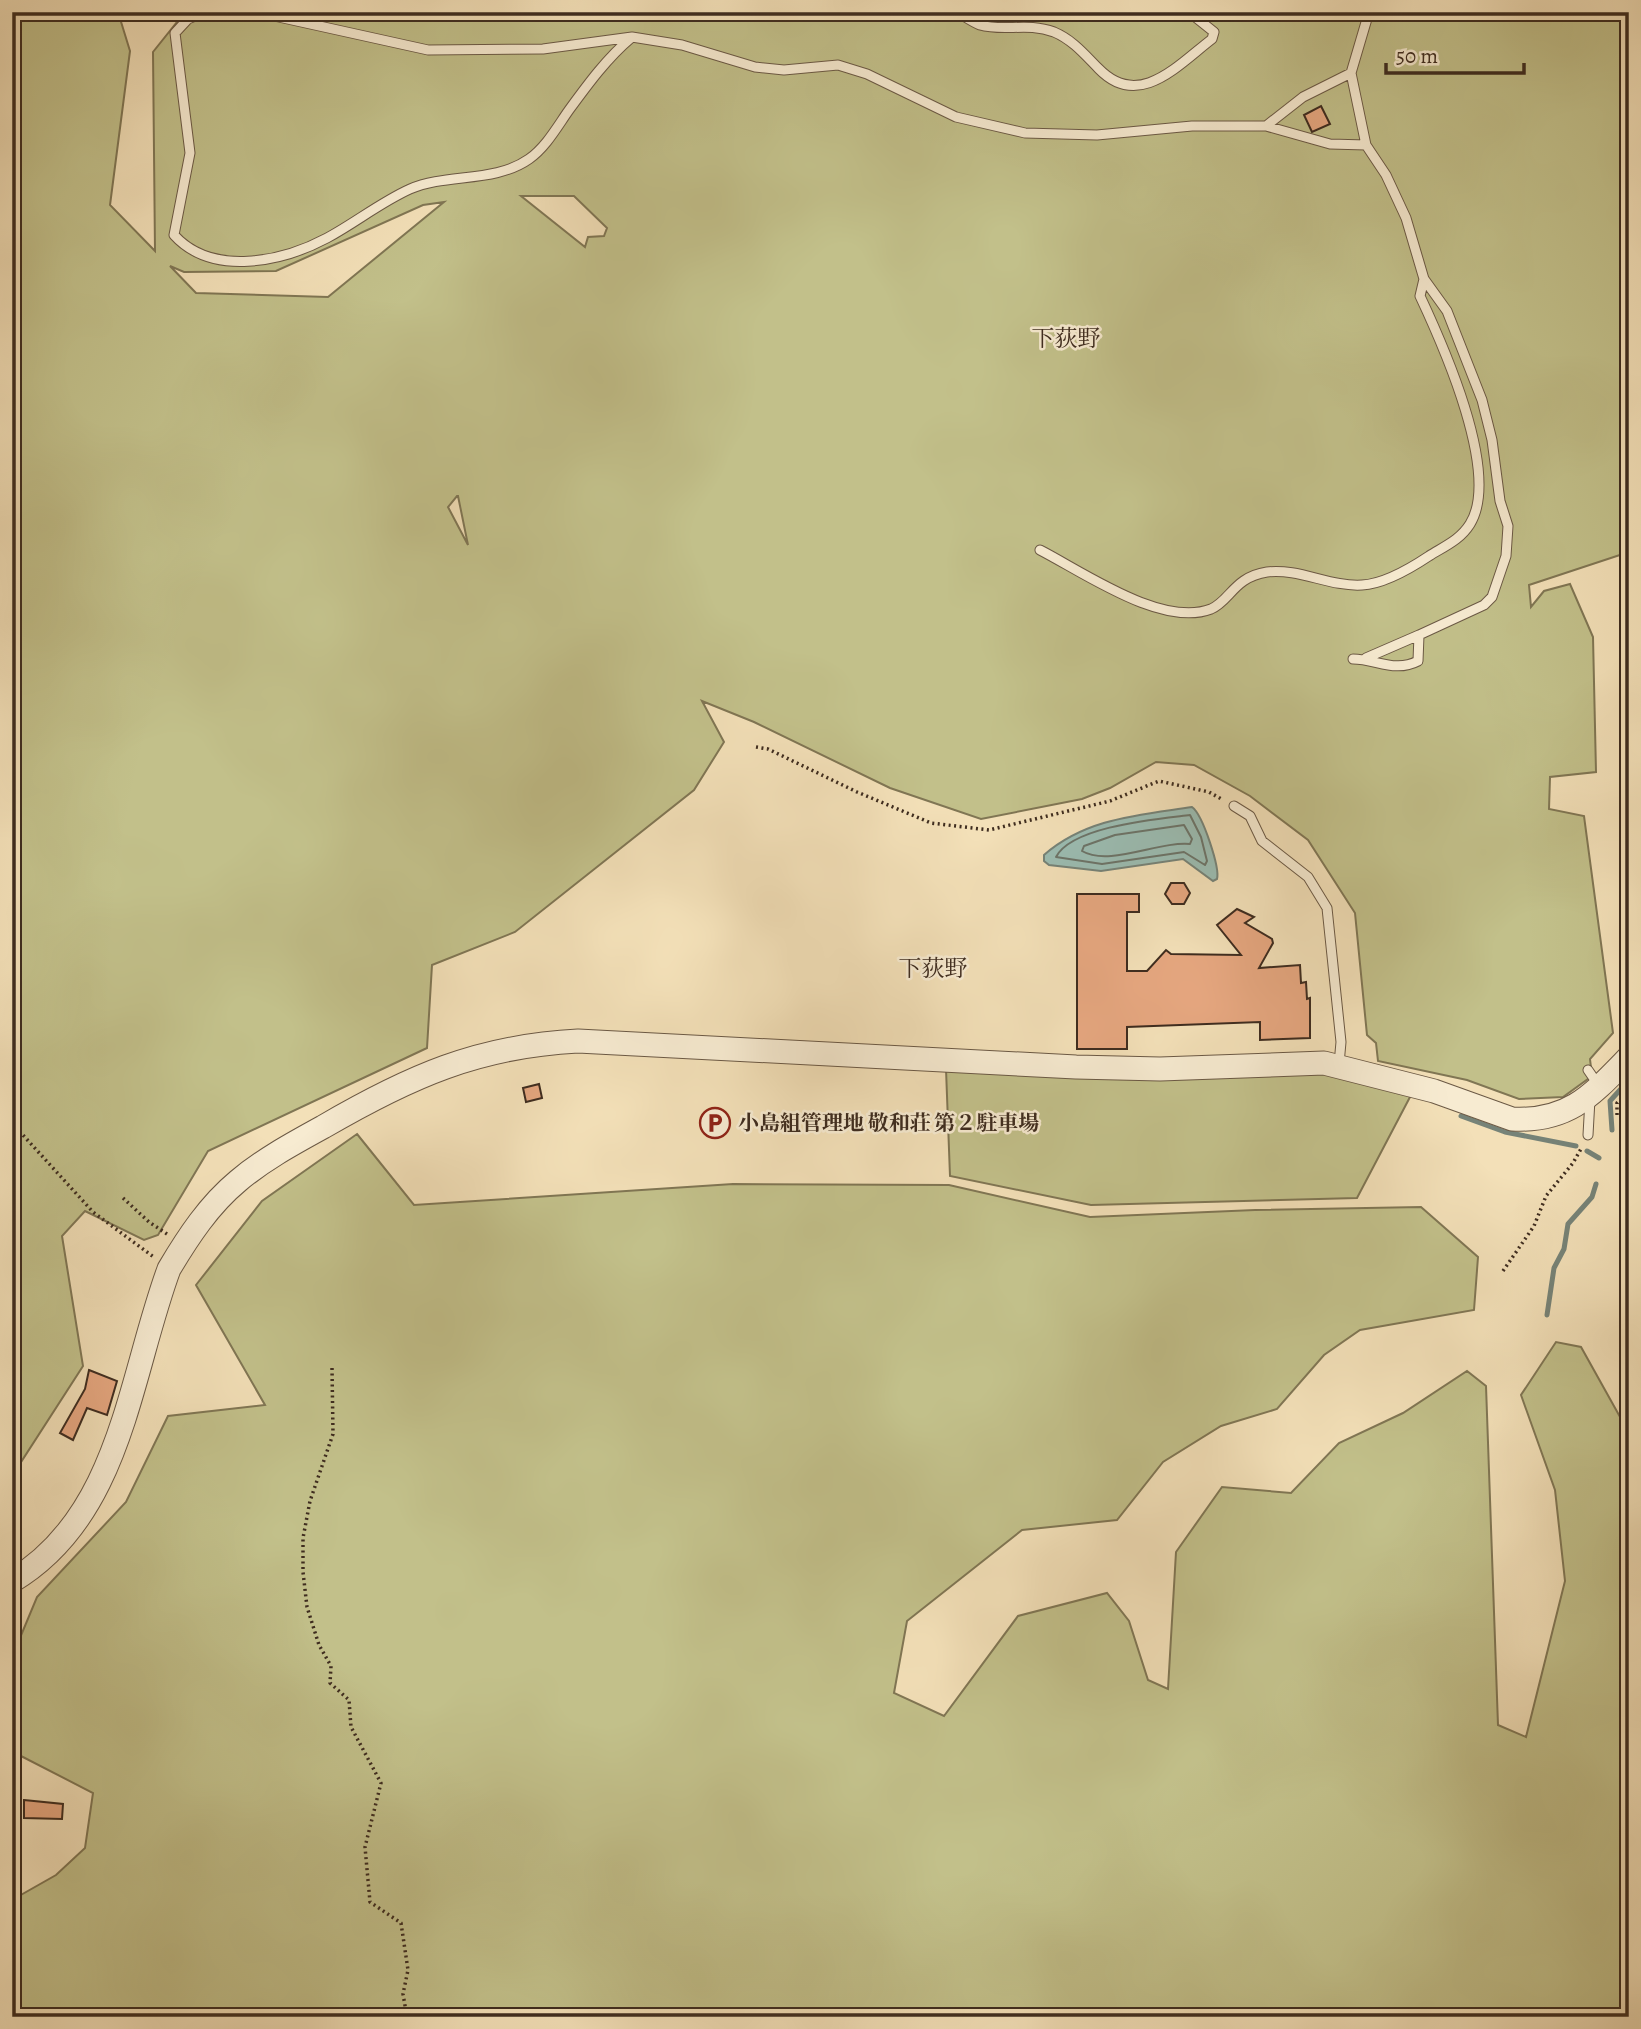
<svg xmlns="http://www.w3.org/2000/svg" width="1641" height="2029" viewBox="0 0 1641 2029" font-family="Alegreya,'Noto Serif JP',serif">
	<rect width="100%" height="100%" fill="#f3e0b8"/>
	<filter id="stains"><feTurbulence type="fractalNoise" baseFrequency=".00286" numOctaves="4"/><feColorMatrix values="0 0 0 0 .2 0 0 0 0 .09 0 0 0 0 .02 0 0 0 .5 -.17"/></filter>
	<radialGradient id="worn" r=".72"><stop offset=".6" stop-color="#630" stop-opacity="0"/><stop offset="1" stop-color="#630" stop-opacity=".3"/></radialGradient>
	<path fill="#c2c08a" stroke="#807654" stroke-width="2" fill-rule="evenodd" d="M12,12h106l12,39 -20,154 45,46 -2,-199 32,-40h1444v540l-100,33 2,22 13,-16 26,-7 23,53 3,135 -46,5 -1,32 35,7 29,217 -23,26 2,17 -29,21 -44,2 -52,-19 -89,-19 -2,-18 -9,-8 -12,-122 -47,-73 -58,-44 -56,-31 -38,-3 -46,26 -28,11 -101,20 -91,-31 -136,-66 -52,-21 22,41 -30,48 -179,142 -83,33 -5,83 -219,103 -50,84 -14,5 -59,-29 -23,25 21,130 -71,110zM521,196h53l33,32 -3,8 -16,1 -3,10zM444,202l-116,95 -132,-4 -26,-27 14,6 92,-1 147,-66zM457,496h1l10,49 -20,-38z
		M946,1069h364l99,22 1,6 -53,101 -266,7 -141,-29z
		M357,1134l57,71 319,-21 216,1 141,32 165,-7 166,-3 57,50 -4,53 -114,20 -36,25 -47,54 -56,17 -58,36 -46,58 -95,10 -115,91 -13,72 50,23 74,-100 89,-23 22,28 19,59 20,9 8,-137 46,-65 69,6 48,-50 64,-30 64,-42 19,15 12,339 28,12 39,-156 -10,-91 -34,-95 35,-53 25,5 48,86v584h-1617v-117l44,-25 29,-27 8,-55 -74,-38 -7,-98 25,-60 89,-95 42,-86 97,-11 -69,-120 66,-84z"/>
	<path fill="#9bbdb3" stroke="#768378" stroke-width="2" d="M1192,807c11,8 28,61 25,72l-4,2 -30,-22 -82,12 -52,-6 -5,-4v-6c42,-37 96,-40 148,-48z"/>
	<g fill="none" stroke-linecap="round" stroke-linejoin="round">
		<path stroke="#6c7469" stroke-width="2" d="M1190,815l11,22 6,24 -2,4 -21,-13 -82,12 -46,-7c16,-31 102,-38 134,-42z
			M1184,825l8,14 -2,5c-31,-3 -81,23 -108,7l2,-5 31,-11z"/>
		<path stroke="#768378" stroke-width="5" d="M1461,1116l44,16 71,14
			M1612,1130l-2,-29 19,-21
			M1587,1151l12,7
			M1547,1315l7,-47 10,-19 4,-25 24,-27 4,-13"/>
	</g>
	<path fill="#e6a780" stroke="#3e2c1f" stroke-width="2" d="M1321,106l9,18 -18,8 -8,-17z
		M1171,883h13l6,10 -6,11h-12l-7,-10z
		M1077,894h62v18h-12v59h20l19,-21 5,4 70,1 -24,-30 20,-16 17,8 -9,6 27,16 1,4 -14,25 41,-3 1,18 5,-1 1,17 3,-1v40l-50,2v-18l-133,5v22h-50z
		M539,1084l3,14 -16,4 -3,-14z
		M89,1370l28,11 -10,34 -20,-7 -14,32 -13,-7 25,-44z
		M24,1800l39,4 -1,15 -38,-1z"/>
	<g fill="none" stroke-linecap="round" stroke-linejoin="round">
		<g stroke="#6b5945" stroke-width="11">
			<path id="service" d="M205,12l-17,7 -13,14 15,120 -16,82c38,42 108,27 153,3 28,-15 54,-36 83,-49 37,-16 85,-6 119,-30 17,-12 28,-32 40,-49 19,-26 38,-52 63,-73
				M256,12l172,38 115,-1 89,-12 50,8 73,22 29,3 54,-5 29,9 89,43 69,16 72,2 95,-9h74l64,18 36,1
				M957,12c7,4 15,10 23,13 24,7 47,-3 74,7 19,8 31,23 45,37 40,41 79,-4 113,-30l2,-7 -25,-20
				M1266,126l37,-29 48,-24
				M1040,550c43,22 122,78 171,59 19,-8 23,-32 56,-37 32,-4 63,15 95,13 22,-1 49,-17 67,-29 16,-10 31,-16 41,-32 31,-50 -27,-179 -50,-228l4,-17
				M1366,658l53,-23
				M1353,659c23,0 42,14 65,2l1,-26 65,-30 8,-8 14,-41 2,-30 -8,-25 -8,-61 -10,-40 -35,-89 -23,-32 -18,-61 -20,-43 -20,-30 -15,-72 18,-61
				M1234,806l16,10 12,25 46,36 19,31 14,134 -2,22
				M1588,1070l11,16
				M1588,1135l2,-36"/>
		</g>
		<g stroke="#6b5945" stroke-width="25">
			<path id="tertiary" d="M12,1581c109,-65 117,-204 157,-312 19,-32 40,-64 69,-88 26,-22 56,-38 85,-54 86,-50 155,-81 255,-86l498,26 84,2 164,-6 110,28 78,28c57,3 80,-24 117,-62"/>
		</g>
		<path stroke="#3e2c1f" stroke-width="3.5" stroke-dasharray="2 3.5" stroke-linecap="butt" d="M756,747l12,2 89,43 74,31 58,7 121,-29 49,-20 50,11 14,8
			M1617,1115v-12l12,-13
			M12,1123l81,89 62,46
			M123,1198l26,24 18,12
			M1503,1271l31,-45 12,-30 27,-33 9,-16
			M332,1368l1,66 -23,67 -7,37v34l4,35 12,38 12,21 -1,17 19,17 2,27 30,56 -16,64 5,55 31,21 7,47 -5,24 4,23"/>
		<use href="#service" stroke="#f7ebd1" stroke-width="9"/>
		<use href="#tertiary" stroke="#f7ebd1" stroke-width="23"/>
	</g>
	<defs>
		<g id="parking-ring" transform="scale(1.575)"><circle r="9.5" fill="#f7ebd1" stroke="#8f2418" stroke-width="1.5"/><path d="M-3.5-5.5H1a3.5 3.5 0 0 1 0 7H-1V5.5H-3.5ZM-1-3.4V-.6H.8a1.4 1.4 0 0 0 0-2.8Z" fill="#8f2418"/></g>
	</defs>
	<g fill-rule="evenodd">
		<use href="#parking-ring" x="715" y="1123"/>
	</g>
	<g text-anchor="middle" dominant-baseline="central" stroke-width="5" stroke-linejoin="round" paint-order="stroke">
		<g font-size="21" font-weight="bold" fill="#3e2c1f" stroke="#f7ebd1" text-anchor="start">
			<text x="738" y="1123">小島組管理地 敬和荘 第２駐車場</text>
		</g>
		<g font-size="23" fill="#3e2c1f" stroke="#f7ebd1">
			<text x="1066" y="338">下荻野</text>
			<text x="933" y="968">下荻野</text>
		</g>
	</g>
	<rect width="1641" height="2029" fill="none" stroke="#f3e0b8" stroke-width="42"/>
	<rect x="14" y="14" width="1613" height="2001" fill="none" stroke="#3e2c1f" stroke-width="3.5"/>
	<rect x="21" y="21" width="1599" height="1987" fill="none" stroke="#3e2c1f" stroke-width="2"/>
	<path d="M1386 63v10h138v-10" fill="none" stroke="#3e2c1f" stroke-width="3.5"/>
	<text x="1396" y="63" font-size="21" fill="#3e2c1f" stroke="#f7ebd1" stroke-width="5" paint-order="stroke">50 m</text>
	<rect width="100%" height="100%" filter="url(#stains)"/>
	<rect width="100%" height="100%" fill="url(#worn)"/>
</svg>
